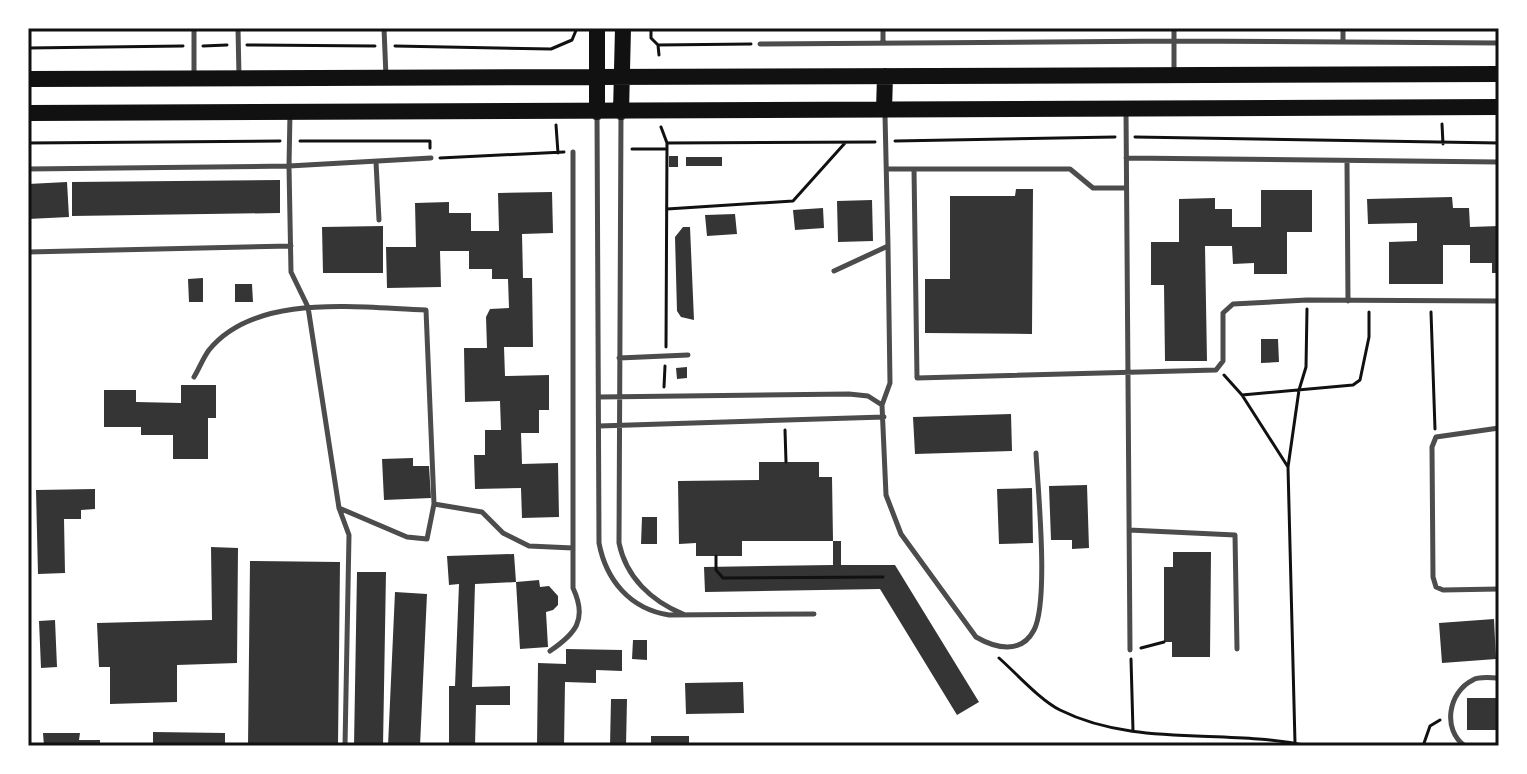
<svg xmlns="http://www.w3.org/2000/svg" width="1527" height="774" viewBox="0 0 1527 774" font-family="'Golos Text',sans-serif">
	<rect width="100%" height="100%" fill="#fff"/>
	<path fill="#353535" d="M669,156h9v11h-9z
		M686,157h36v9h-36z
		M280,180v33l-208,3v-34z
		M67,182l2,35 -41,2v-35z
		M1016,189h17l-1,145 -107,-1v-54h25v-83h65z
		M1261,190h51v42h-25v42h-33v-11l-21,1 -1,-18h-27l2,115h-42l-1,-76h-13v-43h28v-43l36,-1v11h17v18h29z
		M552,192l1,41 -31,1 1,44h9l1,69h-29l1,29 44,-1v35h-10v23h-18l1,31 36,-1 1,54 -37,1 -1,-30 -46,1 -1,-34h11v-25h16l-1,-29 -35,1 -1,-54h23l-1,-31 4,-8 19,-1 -1,-29h-16v-10h-23v-18h-29l1,36 -54,1 -1,-41h30l-1,-44 34,-1v11h22v18h28l-1,-38z
		M1452,197l1,11h16l1,19 29,-1v47h-7v-10h-22v-18h-27v39h-54v-42l28,-1v-18l-49,1 -1,-25z
		M872,200l1,41 -35,1 -1,-41z
		M823,208l1,20 -29,2 -2,-20z
		M735,214l2,20 -30,2 -2,-21z
		M383,226v47h-60l-1,-46z
		M683,227h7l4,93 -13,-3 -4,-6 -2,-74z
		M203,278v24h-14l-1,-23z
		M235,284h17l1,18h-18z
		M1261,339h17l1,23 -18,1z
		M687,367v11l-10,1 -1,-11z
		M181,385h35v33h-8v41h-35v-24h-32v-8h-37v-37h32v12l45,1z
		M1011,414l1,37 -97,3 -2,-37z
		M413,458v8h16l2,32 -47,2 -2,-41z
		M759,462h60v15h13l1,64h-91v15h-46v-13l-17,1 -1,-63 81,-1z
		M1087,485l2,63 -17,1v-9h-21l-2,-54z
		M1032,488l1,55 -34,1 -2,-55z
		M95,489v20l-14,1v9h-17l1,54 -27,1 -2,-84z
		M642,517h15v27h-16z
		M833,541h8v24h54l84,137 -22,13 -77,-126 -175,3 -1,-25 129,-2z
		M211,547l27,1 -1,115 -60,2v37l-67,2v-37h-11l-2,-44 115,-3z
		M1173,552h38l-1,105h-38v-15h-8v-75h9z
		M514,554l2,28 -41,2 -3,103 38,-1v19h-34l-1,41h-26v-60h6l4,-102 -10,1 -2,-29z
		M250,561l90,1 -2,184h-90z
		M357,572h29l-3,174h-29z
		M539,580l1,7 9,-1 9,10v9l-5,5 -7,2 2,35 -28,2 -4,-67z
		M395,592l32,2 -7,152h-32z
		M1494,619l2,40 -54,4 -3,-40z
		M55,620l2,47 -16,1 -2,-47z
		M633,640h14v20l-15,-1z
		M566,649l56,1v21l-26,-1v13l-31,-1 -1,64h-27l1,-83 28,1z
		M743,682l1,31 -58,1 -1,-31z
		M1467,698h32v32h-32z
		M611,699h16l-1,47h-16z
		M153,732l72,1v13h-72z
		M43,733h37l-1,7h21v6h-56z
		M651,736h38v10h-38z"/>
	<g fill="none" stroke-linecap="round" stroke-linejoin="round">
		<path stroke="#111" stroke-width="3" d="M651,28v10l7,7 1,10
			M247,45l128,1
			M658,45l93,-1
			M203,46l24,-1
			M395,46l156,3 21,-9 5,-12
			M28,48l155,-2
			M1442,124l1,20
			M556,125l2,28
			M661,127l6,16 -1,204
			M1135,137l364,6
			M300,141h130v7
			M895,141l220,-4
			M28,143l252,-2
			M667,143l208,-1
			M632,149h35
			M440,158l124,-6
			M667,209l126,-8 52,-58
			M1431,312l4,117
			M1224,375l18,20 46,72
			M664,387l1,-21
			M1242,395l111,-10 7,-5 9,-43v-25
			M785,430l1,32
			M716,556v14l7,8 160,-1
			M1141,648l23,-6
			M999,658c17,15 41,42 61,52 76,38 166,18 248,36
			M1131,659l2,72
			M1295,743l-7,-276 11,-77 7,-23 1,-58
			M1423,746l7,-20 10,-6"/>
		<path stroke="#4c4c4c" stroke-width="5" d="M194,28v49
			M238,28l1,49
			M384,28l2,49
			M883,28v15
			M1174,28v13l325,2
			M1343,42v-14
			M760,44l414,-3v29
			M1126,110l4,540
			M290,113l-1,53 142,-8
			M597,113l2,430c7,37 31,66 70,72l145,-1
			M621,113l-2,430c7,34 32,58 64,71
			M1126,158l373,4
			M376,162l3,58
			M1347,162l1,139
			M28,169l261,-3 2,106 17,35 31,201 10,27 -4,211
			M887,169h183l23,19h33
			M914,169l3,209 299,-8 7,-9v-48l10,-9 74,-4 192,1
			M888,246l2,137 -8,22 4,90 15,39 75,103c19,11 45,18 58,-7 15,-29 4,-140 2,-177
			M28,252l263,-6
			M834,271l54,-25 -3,-131
			M619,358l69,-3
			M194,377c5,-8 9,-19 15,-27 47,-58 151,-42 217,-40l8,194 -7,35 -20,-2 -68,-29
			M599,397l250,-3 19,2 14,9
			M599,426l285,-9
			M1499,428l-63,9 -4,10 1,130 3,10 7,3 56,-1
			M434,504l48,8 21,21 26,13 44,2
			M1129,530l106,5 2,114
			M550,651c25,-17 38,-31 23,-63v-436
			M28,653v7
			M1465,746c-23,-16 -17,-54 8,-66 6,-4 18,-2 26,-2"/>
		<path stroke="#111" stroke-width="16" d="M28,79l1471,-5
			M884,110l1,-34
			M597,112v-84
			M621,112l2,-84
			M28,113l1471,-6"/>
	</g>
	<rect width="1527" height="774" fill="none" stroke="#ffffff" stroke-width="60"/>
	<rect x="30" y="30" width="1467" height="714" fill="none" stroke="#111" stroke-width="3"/>
</svg>
